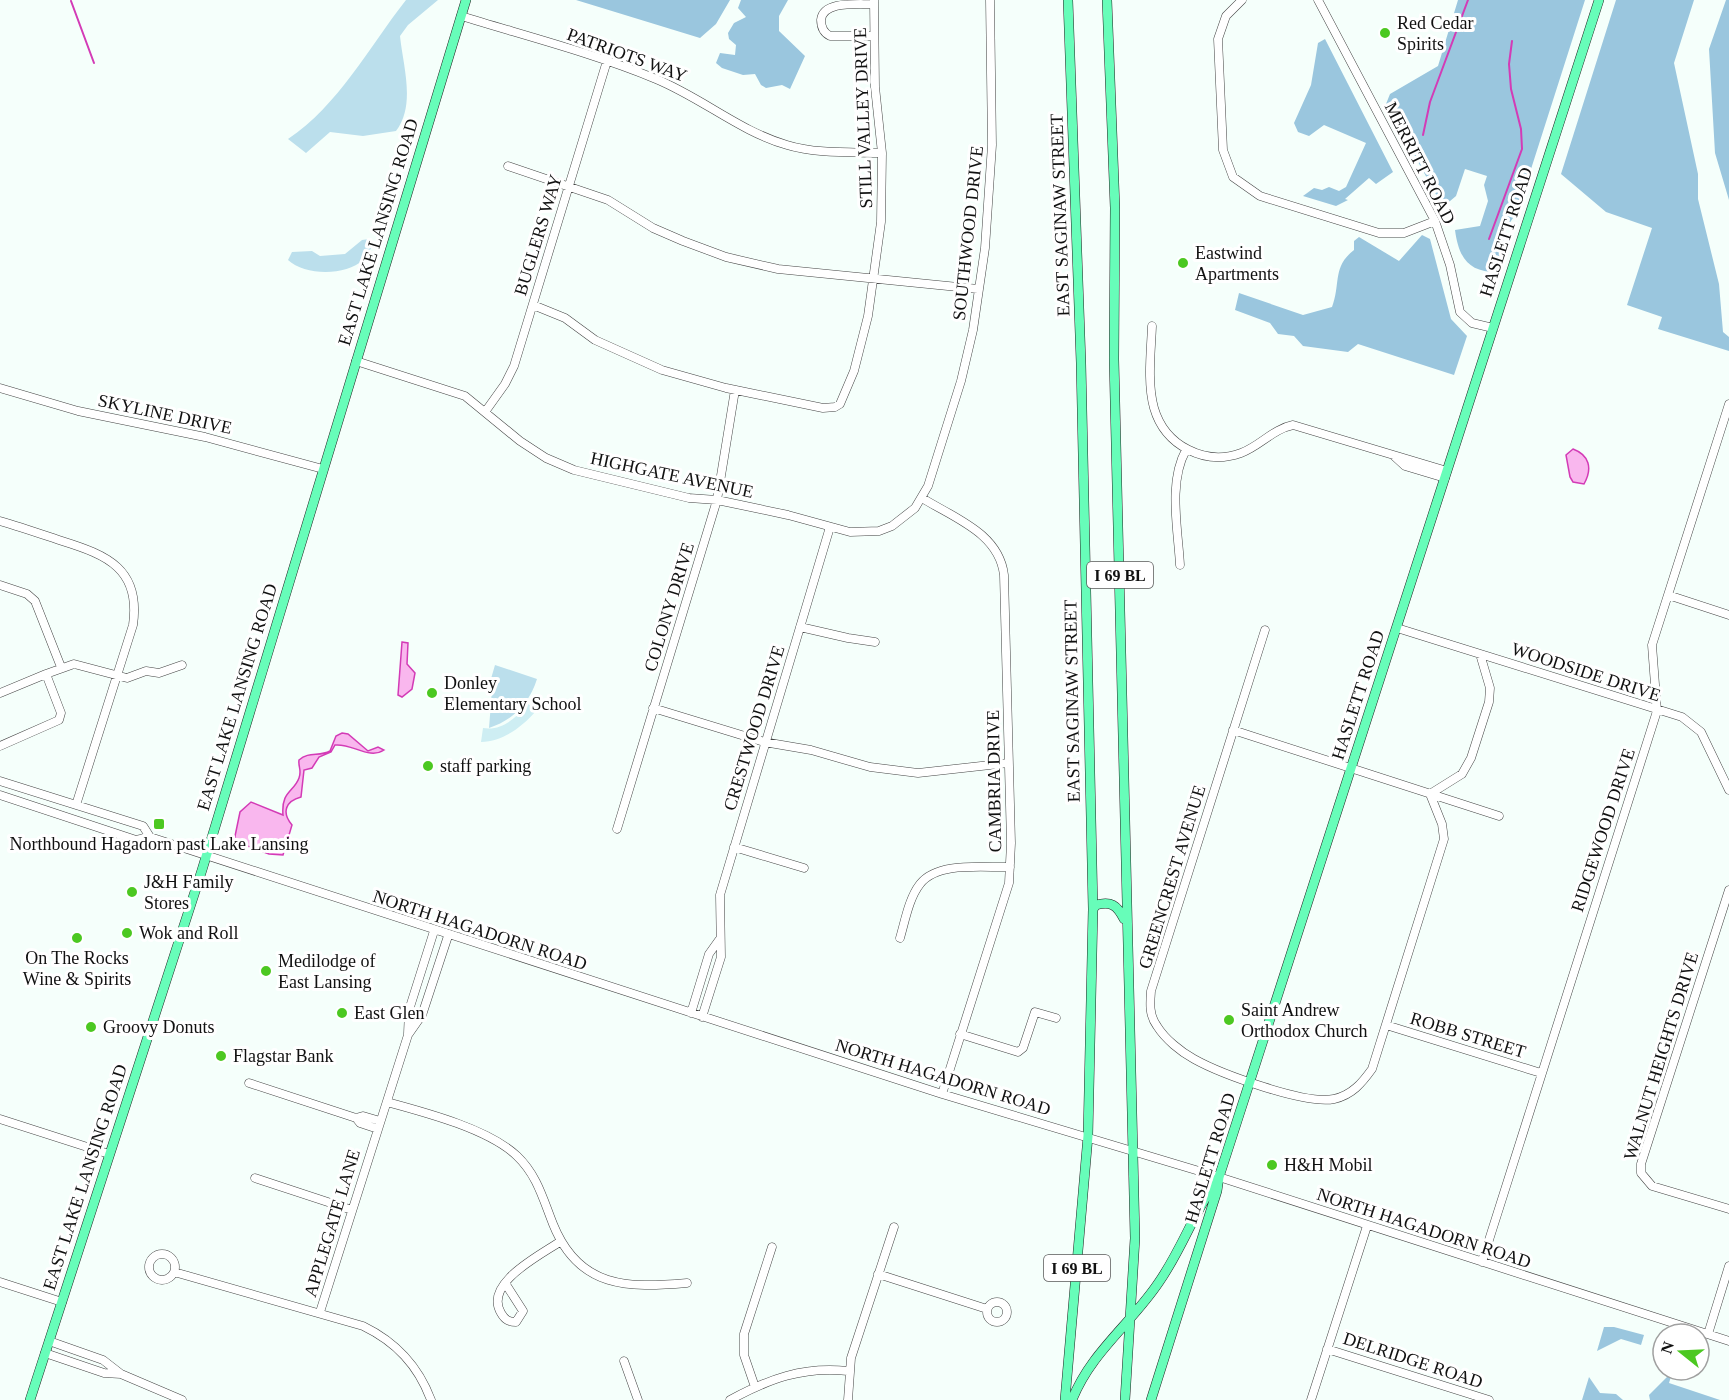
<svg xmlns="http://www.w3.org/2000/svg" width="1729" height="1400" viewBox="0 0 1729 1400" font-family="'Times New Roman',serif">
	<rect width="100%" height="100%" fill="#f5fffb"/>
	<path fill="#bbdfec" d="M406,0h32l-30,25 -8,11c3,30 16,69 -4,95l-33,5 -33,-4 -24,21 -18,-14c50,-33 81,-92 118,-139z
		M369,239l4,6c-3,4 -6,12 -10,15 -17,16 -58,16 -75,0l4,-8 20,-1 8,5 25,-2 17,-14z
		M495,665l42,14c-8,25 -24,41 -48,49l3,-38 -4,-1z"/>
	<path fill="#9ac6de" d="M576,0h154l-14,24 -16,14z
		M741,0h47l-9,16v15l26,25 -15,33 -8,-4 -16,3 -5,-3 -6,-11 -12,1 -21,-7 -6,-5 4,-10 15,2 1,-10 -7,-6 -1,-6 6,-10 12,-6 -8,-9z
		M1458,0h127l-68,213c-15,16 -16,38 -17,59 -30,1 -41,-12 -45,-42l25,-4 8,-25 -4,-16 3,-9 -22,-7 -9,27 -13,11 -57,-103 4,-10 48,-28z
		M1616,0h78l-20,63 24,111v25l21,85 4,48 6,5v14l-71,-22 4,-12 -35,-12 25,-77 -46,-16 -45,-38z
		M1726,0h3v200l-14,-47 -6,-104z
		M1325,39l68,133 -17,12 -7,-6 -24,21 3,1 -12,6 -33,-10 11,-8 8,2 7,-3 10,4 7,-4 20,-44 -42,-18 -15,11 -11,-4 -4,-9 17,-38 7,-42z
		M1422,235l8,4 21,80 16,17 -13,39 -96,-31 -10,8 -45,-6 -9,-10 -16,-2 -8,-11 -35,-13 4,-17 64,22 29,-8c9,-24 0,-40 22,-57v-9l5,-4 40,24z
		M1604,1327h10l30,8 -3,10 -20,-6 -24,12z
		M1669,1370h4l-4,13 51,17h-70l-1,-5 18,-18z
		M1589,1377l11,16 16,1 7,6h-41z"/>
	<path fill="#ceeef3" d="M528,704l9,6c-15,17 -33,31 -56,32l2,-14c19,3 33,-10 45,-24z"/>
	<path fill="#f9b7ee" stroke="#d33bb6" stroke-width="1.5" d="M1573,449c16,6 20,19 11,35l-11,-2 -3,-5 -4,-22z
		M402,642l6,1 -1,21 8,9 -3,16 -10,8 -4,-2z
		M342,733l6,1 20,17 10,-4 6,3c-15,10 -32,-7 -49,-5l-4,7 -12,5 -7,11 -8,2 -3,27c-15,4 -20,15 -9,28l-9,30 -14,-1 -35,-13 6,-29 11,-10 32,13c-2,-24 11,-23 16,-37 3,-8 -1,-11 0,-18 10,-9 20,-3 31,-9l6,-15z"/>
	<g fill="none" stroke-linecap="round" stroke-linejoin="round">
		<path stroke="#d33bb6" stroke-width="2" d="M71,1l23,62
			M1423,135l7,-33 38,-102
			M1489,239l33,-90 -1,-20 -10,-40 -2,-25 3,-23"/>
		<g stroke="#444" stroke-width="9">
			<path id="minor" d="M1242,0l-16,16 -8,23 5,111 10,27 27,19 119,37h25l31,-12
				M1318,0l117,221 15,44 10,47 12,11 21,5
				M874,4c-15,1 -51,-4 -53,16 0,8 3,13 9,16h44
				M461,16c65,20 132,37 195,63 46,19 85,53 131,66 29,9 64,7 95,8
				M508,166l100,34 45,28 30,13 43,16 52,12 200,20
				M533,305l32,13 30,22 67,30 64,18 97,20 12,-1 5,-3 14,-33 14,-55 13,-94 1,-69 -7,-66 -1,-87
				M1152,326c-1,25 -5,57 2,82 11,38 51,58 87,45 19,-7 32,-24 52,-28l154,46
				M356,361l109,35 55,45 26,17 28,12 115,28 28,2 71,15 62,17 29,-1 13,-5 23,-18 13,-22 33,-105 12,-51 12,-82 7,-103 -2,-145
				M0,388l78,23 127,26 118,32
				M485,412l20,-28 9,-18 93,-305
				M1394,456l11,10 40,12
				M922,498c32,20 77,35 82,77l7,268 -2,40 -67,211
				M0,521c21,6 41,13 62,20 45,14 79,28 71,84l-57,180
				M1180,565c-2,-36 -12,-83 6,-115
				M0,585l27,9 8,7 26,66
				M1668,595l61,20
				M800,627l48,11 27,4
				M1397,628l285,89 19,15 28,58
				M1265,630l-114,361c-1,13 -2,24 6,35 8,13 24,26 37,33 27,15 112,46 140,40 18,-4 28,-16 38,-30l72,-230 -2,-15 -12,-30 32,-20 9,-16 18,-56 1,-14 -10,-34
				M0,693l46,-19
				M653,708l111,34 47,8 59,17 48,6 90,-10
				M1233,730l266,86
				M0,746l59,-26 2,-7 -15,-39 28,-10 53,14 19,-7 13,2 23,-8
				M0,781l143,45 7,11
				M0,795l136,45 14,-3 792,257 277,83 510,164
				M617,829l100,-329 18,-110
				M734,847l70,21
				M1729,890l-88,274v9l11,13 77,23
				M900,938c5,-17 9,-40 20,-54 18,-23 64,-16 90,-17
				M691,1013l18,-59 10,-14
				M702,1017l19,-60 -1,-62 110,-368
				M1386,1025l155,48
				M408,1034l1,-24 25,-79
				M960,1034l58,18 5,-4 12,-36 21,6
				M249,1083l107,35 7,-2 17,5
				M387,1102c37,10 102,27 130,54 20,19 26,43 36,68 26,65 75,64 134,59
				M356,1118l4,5 18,6
				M0,1119l109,35
				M255,1178l97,32
				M149 1267a13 13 0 1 1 26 0a13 13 0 1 1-26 0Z
				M1482,1262l175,-551 -5,-66 77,-241
				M174,1272l189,54c33,16 55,39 68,74
				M878,1274l109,35
				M0,1282l62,20
				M505,1283l18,28 -7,11c-7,0 -11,-2 -15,-9 -18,-30 40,-58 60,-72
				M987 1312a10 10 0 1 1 20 0a10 10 0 1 1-20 0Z
				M320,1312l88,-277 14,-20 26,-79
				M1708,1334l21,-68
				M49,1341l54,19 18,14 61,26
				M1327,1349l162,51
				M45,1353l59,20 17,1
				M624,1361l14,39
				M755,1387l-11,-32v-21l28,-87
				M730,1400c39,-21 73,-34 118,-29
				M848,1400l3,-42 43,-131
				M1311,1400l56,-174"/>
		</g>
		<g stroke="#222" stroke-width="10">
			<path id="major" d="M1107,0l8,208 -1,151 21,879 -10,162
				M1093,909l3,-4c15,-4 21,0 28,14
				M30,1400l172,-530 264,-870
				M1065,1400l23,-264 5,-227 -12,-546 -13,-363
				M1072,1400c19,-48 59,-76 87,-118 23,-33 36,-72 59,-104
				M1151,1400l66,-209 2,-14 380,-1177"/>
		</g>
		<use href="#minor" stroke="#fff" stroke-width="8"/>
		<use href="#major" stroke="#67fdb9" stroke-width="9"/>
	</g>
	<g fill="#4cc821" stroke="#fff" stroke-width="2">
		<circle cx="1385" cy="33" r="6"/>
		<circle cx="1183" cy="263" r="6"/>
		<circle cx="432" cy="693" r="6"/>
		<circle cx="428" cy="766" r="6"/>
		<rect x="153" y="818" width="12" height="12" rx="3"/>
		<circle cx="132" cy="892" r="6"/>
		<circle cx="127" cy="933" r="6"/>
		<circle cx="77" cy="938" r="6"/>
		<circle cx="266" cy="971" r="6"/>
		<circle cx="342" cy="1013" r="6"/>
		<circle cx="1229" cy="1020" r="6"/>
		<circle cx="91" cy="1027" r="6"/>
		<circle cx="221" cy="1056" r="6"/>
		<circle cx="1272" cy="1165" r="6"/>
	</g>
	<g text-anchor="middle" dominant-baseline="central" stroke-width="6" stroke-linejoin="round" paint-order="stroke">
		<g fill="#fff" stroke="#585858" stroke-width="1.5">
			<rect x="1087" y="562" width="66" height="26" rx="4.5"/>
			<rect x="1044" y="1255" width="66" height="26" rx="4.5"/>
		</g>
		<g font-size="16" font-weight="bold" fill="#111">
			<text x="1120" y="575">I 69 BL</text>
			<text x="1077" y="1268">I 69 BL</text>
		</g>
		<g font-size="18" fill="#111" stroke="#fff" text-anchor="start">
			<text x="1397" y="23">Red Cedar<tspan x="1397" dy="21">Spirits</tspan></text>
			<text x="1195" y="253">Eastwind<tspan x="1195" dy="21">Apartments</tspan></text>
			<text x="444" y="683">Donley<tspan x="444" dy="21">Elementary School</tspan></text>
			<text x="440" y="766">staff parking</text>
			<text x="159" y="844" text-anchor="middle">Northbound Hagadorn past Lake Lansing</text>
			<text x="144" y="882">J&amp;H Family<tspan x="144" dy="21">Stores</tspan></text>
			<text x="139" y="933">Wok and Roll</text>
			<text x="77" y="958" text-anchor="middle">On The Rocks<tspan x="77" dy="21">Wine &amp; Spirits</tspan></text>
			<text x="278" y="961">Medilodge of<tspan x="278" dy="21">East Lansing</tspan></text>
			<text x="1241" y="1010">Saint Andrew<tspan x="1241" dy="21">Orthodox Church</tspan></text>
			<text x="354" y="1013">East Glen</text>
			<text x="103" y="1027">Groovy Donuts</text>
			<text x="233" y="1056">Flagstar Bank</text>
			<text x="1284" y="1165">H&amp;H Mobil</text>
		</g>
		<g font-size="18" fill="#111" stroke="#fff">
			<text transform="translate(627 55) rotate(20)">PATRIOTS WAY</text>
			<text transform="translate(863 118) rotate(-92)">STILL VALLEY DRIVE</text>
			<text transform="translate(1420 163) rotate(63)">MERRITT ROAD</text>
			<text transform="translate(1060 215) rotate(-92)">EAST SAGINAW STREET</text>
			<text transform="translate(378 232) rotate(-73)">EAST LAKE LANSING ROAD</text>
			<text transform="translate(1506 232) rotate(-72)">HASLETT ROAD</text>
			<text transform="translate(968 233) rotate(-84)">SOUTHWOOD DRIVE</text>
			<text transform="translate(538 235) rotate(-73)">BUGLERS WAY</text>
			<text transform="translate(165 414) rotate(12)">SKYLINE DRIVE</text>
			<text transform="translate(672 475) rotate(12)">HIGHGATE AVENUE</text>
			<text transform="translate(669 607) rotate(-73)">COLONY DRIVE</text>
			<text transform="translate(1586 672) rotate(18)">WOODSIDE DRIVE</text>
			<text transform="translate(1358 695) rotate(-72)">HASLETT ROAD</text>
			<text transform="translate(237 697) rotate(-73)">EAST LAKE LANSING ROAD</text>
			<text transform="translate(1072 701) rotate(-91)">EAST SAGINAW STREET</text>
			<text transform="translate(754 728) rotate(-73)">CRESTWOOD DRIVE</text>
			<text transform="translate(994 781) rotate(-91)">CAMBRIA DRIVE</text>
			<text transform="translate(1603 830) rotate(-72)">RIDGEWOOD DRIVE</text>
			<text transform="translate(1172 877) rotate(-73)">GREENCREST AVENUE</text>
			<text transform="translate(480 930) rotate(18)">NORTH HAGADORN ROAD</text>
			<text transform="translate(1468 1035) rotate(17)">ROBB STREET</text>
			<text transform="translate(1661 1056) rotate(-73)">WALNUT HEIGHTS DRIVE</text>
			<text transform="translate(943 1077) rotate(17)">NORTH HAGADORN ROAD</text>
			<text transform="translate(1210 1158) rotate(-73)">HASLETT ROAD</text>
			<text transform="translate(85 1177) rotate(-72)">EAST LAKE LANSING ROAD</text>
			<text transform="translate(332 1223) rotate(-73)">APPLEGATE LANE</text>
			<text transform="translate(1424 1228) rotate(18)">NORTH HAGADORN ROAD</text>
			<text transform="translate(1413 1360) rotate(18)">DELRIDGE ROAD</text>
		</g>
	</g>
	<g transform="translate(1681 1352) rotate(288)"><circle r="28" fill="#ffffff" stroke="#a0a0a0" stroke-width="1.5"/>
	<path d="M0-4.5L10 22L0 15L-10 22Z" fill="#4cc821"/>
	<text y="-9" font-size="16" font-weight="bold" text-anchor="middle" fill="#111111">N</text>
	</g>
</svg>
